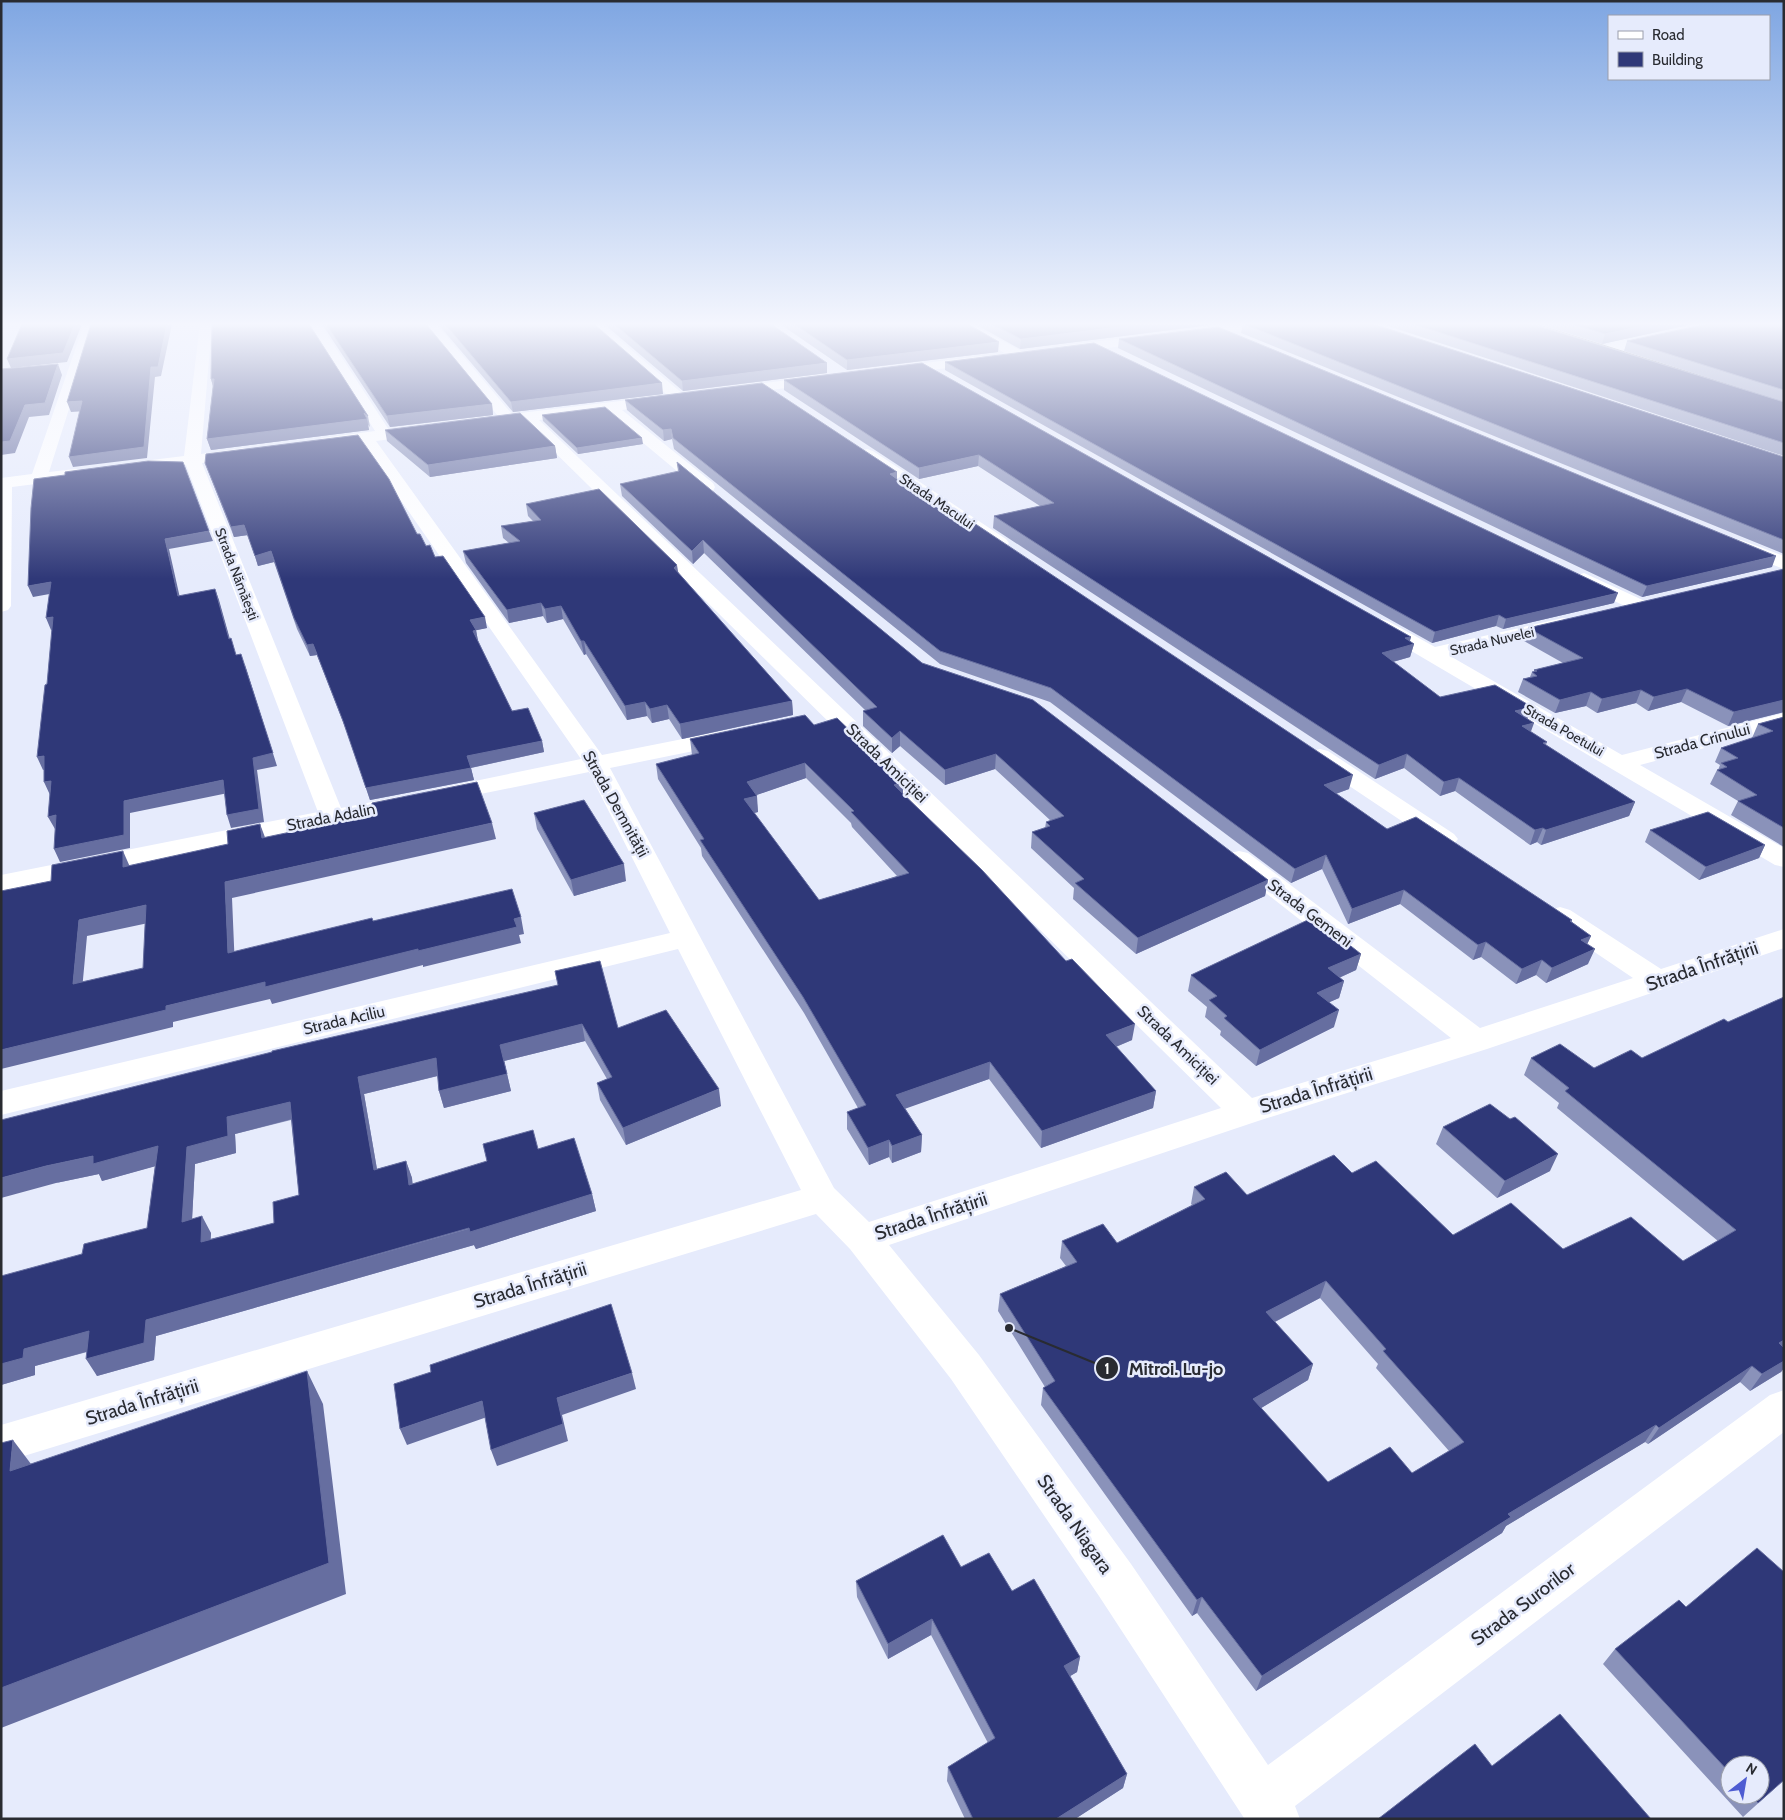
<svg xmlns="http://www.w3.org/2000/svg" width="1785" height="1820" viewBox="0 0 1785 1820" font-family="Cabin,sans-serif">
	<rect width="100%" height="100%" fill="#e6ebfc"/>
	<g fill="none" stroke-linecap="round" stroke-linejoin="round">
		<path fill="#fff" fill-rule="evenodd" d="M84,324h12l-47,148 26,-3 6,1 2,4 -2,4 -6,1 -63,8 -1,119 -3,4 -7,2v-134l31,-4z
			M200,324h12l-11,130 42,-6 6,2 2,3 -2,3 -6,2 -41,5 139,345 61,-12 9,2 3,5 -3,5 -9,2 -401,81v-16l317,-63 -132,-347 -51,7 -6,-2 -2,-3 2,-3 6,-2 49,-6z
			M308,324h12l69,106 33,-5 5,2 3,3 -3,3 -5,2 -46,6 226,314 126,-25 8,2 4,5 -4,5 -8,2 -118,24 224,420 35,34 352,-114 -697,-686 -35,5 -5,-2 -3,-3 3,-3 14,-3 -75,-92h13l76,90 150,-18 5,1 2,3 -2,3 -45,7 91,73 2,4 -2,4h-12l-95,-79 -67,8 713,678 199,-60 -221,-173 -4,-6 4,-6 9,-2 9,2 232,175 153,-50 -83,-56 -4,-6 4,-6 10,-3 10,3 91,59 123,-40v19l-297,101 -229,72 -369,124 90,110 152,209 137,201 502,-370 14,-5v42l-489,374 5,13 -56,-1 -145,-222 -148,-217 -101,-130 -34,-35 -815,249v-38l800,-235 -123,-241 -677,166v-24l669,-158 -81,-161 -148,30 -9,-2 -3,-5 3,-5 9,-2 140,-29 -220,-316 -38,5 -6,-2 -2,-3 2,-3 6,-2 52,-7z
			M587,324h14l83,71 2,3 -2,3h-10z
			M955,324h16l52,28 2,3 -7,4 -5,-1z
			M1234,324h36l-6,4 -204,26 -7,-4 7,-4z
			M1702,324h24l-6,4 -118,26 -7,-4 7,-4z
			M982,356l7,4 -2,3 -96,12 -5,-1 -2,-3 2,-3 5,-1z
			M821,376l5,1 2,3 -2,3 -96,12 -5,-1 -2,-3 2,-3 5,-1z
			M867,449l6,2 133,88 3,4 -3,4 -6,2 -6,-2 -133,-90 -2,-3 2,-3z
			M1741,540l43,16v13l-50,-19 -2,-4 2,-4z
			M1584,573l63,29 3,4 -3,4 -7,2 -7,-2 -56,-27 -3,-4 3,-4z
			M1563,618l7,2 3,4 -3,4 -120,28 172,99 162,-42v14l-144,38 144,83v19l-9,-2 -401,-236 -3,-4 3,-4 7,-2 7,2 47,26z
			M1320,749l8,2 126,83 4,5 -4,5 -9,3 -9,-3 -124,-83 -4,-5 4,-5z"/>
		<path fill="#fff" fill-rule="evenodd" d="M1556,324h19l93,28 2,3 -2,3h-10l-101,-31z"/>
		<path stroke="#5f626b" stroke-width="1" d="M1536,324l248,78"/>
	</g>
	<path fill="#8a92ba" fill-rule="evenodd" d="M309,324l59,92 2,11 -2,-2 1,5 -158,20 -4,-11 6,-52 -2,-8z
		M322,324h104l66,80 1,11 -103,12z
		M438,324h156l69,70 -150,18z
		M604,324h168l55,49 -144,18z
		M780,324h188l30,28 -151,18z
		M975,324h243l-198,25z
		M1243,324h130l411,133v97l-543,-221z
		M1382,324h150l252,78v54z
		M1539,324h44l1,1h8l1,-1h100l-91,20z
		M1784,324v78l-160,-51 3,-10z
		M1119,339l653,228 -130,30 -524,-249z
		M945,362l669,241 -111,26 -7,-3 -64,17 -487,-273z
		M922,363l489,274 -1,4 4,3 -4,13 -17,5 47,35 88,22 3,13 16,10 -1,3 89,57 -6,14 -88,29 -4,-3 -7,3 -75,-54 -15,5 -36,-28 -29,11 -382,-251 1,-12 46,-10 -62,-40 -59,13 -135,-89v-10z
		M625,400l272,72v7l63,45 389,265 -13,5 51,35 185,91v2l19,14 -4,8 1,20 -42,19 -10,-8 -20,9 -35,-27 -8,3 -73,-56 -52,20 -26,-55 -31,14 -241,-181 -110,-38 -266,-215 -2,-10 -8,2 -37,-31z
		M542,415l101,29 -65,10 -35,-33z
		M385,430l170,16 2,12 -127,19 -43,-36z
		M677,462l245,201 346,217 -3,16 -129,58 -63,-55 1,-11 -43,-40 1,-16 13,-4 1,-6 5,-1 -56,-52 -50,16 -45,-39 -8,7 -29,-27v-15l2,-1 -161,-157 -11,11 -71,-68 -2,-12 58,-12z
		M205,463l212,71 9,12 9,11 52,71 -11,2 2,11 34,70 30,30 2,11 -73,16 3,12 -104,20 -23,-68 -30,-77 -7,1 -13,-27 -23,-67 -16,4 -10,-31 -14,2z
		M526,504l152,68 114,129 1,14 -111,24 -13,-20 -17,4 -5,-7 -20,4 -41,-66 -2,1 -21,-36 -16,4 -4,-7 -34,7 -43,-60 -3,-12 46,-8 -6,-5 -2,-12 32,-5 -5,-5z
		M1784,569v143l-56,14 -47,-24 -33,9 -12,-8 -39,10 -11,-7 -31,7 -37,-21 5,-13 7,-2 2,-5h2v-2l29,-7 -39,-22 4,-13z
		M1784,717v130l-53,-32 7,-14 -28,-17 7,-14h1l2,-5 -5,-3 6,-14 32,-10h-1l6,-14z
		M814,725l89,68 229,247 -16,7 40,44 -3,17 -112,40 -52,-69 -84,29 17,27 -1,17 -29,11 -3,-6 -20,8 -22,-36v-17l11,-4 -54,-95 -102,-157 -1,-8 -43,-69 -2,-15 36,-9 -2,-16zM806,778l45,45 1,4 45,49 -78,24 -65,-87 4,-1 -2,-17z
		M534,813l92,68 -52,15 -37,-67z
		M1650,830l115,15 -6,13 -60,22 -54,-38z
		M1361,954l-5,16 -17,8 5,3 -5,17 -10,4 5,25 -78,39 -36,-31 1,-4 -16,-14 2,-10 -19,-16 3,-16z
		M558,985l60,43 103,78 -95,39 -26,-45 -3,-17 10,-4 -22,-38 -81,20 7,30 -67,17 -5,-17 -1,-15 -74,18 13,75 29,-8 6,17v6l126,-35 54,45 4,17 -120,38 -2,-4 -318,91 -2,24 -57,16 -10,-24 -52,14v9l-34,10 81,-131 65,-26 8,-62 -53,15 -3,-7 -43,9zM291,1120l8,75 -25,28 -64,16 1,-6 -19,-14 3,-55 41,-11 -1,-19z
		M1784,997v371l-3,4 -31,19 -10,-9 -92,62 -3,-2 -139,84 -4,7 -246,158 -59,-78 -5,3 -151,-211 2,-17 2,-1 -47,-76 2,-17 66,-28 -6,-8 2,-17 55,2 75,-38 -1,-1 3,-17 53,8 105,-22 101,62 110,14 120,12 35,-20 -161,-133 2,-5 -35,-28 7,-17 63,10 48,-10 86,-36zM1320,1298l58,66 -2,4 73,83 -37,22 -84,9 -67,-74 47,-28 5,-16 -38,-42z
		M1443,1127l107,44 -53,27 -61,-54z
		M961,1567l51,24 68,66 -3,15 -7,4 57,98 -4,14 -48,31h-110l-18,-38 1,-14 40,-24 -57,-108 -43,24 -31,-62 -1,-16z
		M1686,1607l98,173 -41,37 -140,-153 12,-15zM1730,1765l30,30h-30z"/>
	<path fill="#666ea0" d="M75,324h7l-15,38 -56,6 -4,-9z
		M167,324h5l-11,52 -6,1 -8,81 -74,9 -4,-10 82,-90z
		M1145,324h73l-198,25 1,-10z
		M1654,324h39l-91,20 3,-10z
		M999,342l-1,10 -151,18v-10z
		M827,363v10l-144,18 -1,-10z
		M58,364l4,11 -13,40 -20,2 -14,36 -14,2v-13l24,-37z
		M211,379h3v10z
		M662,383l1,11 -150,18 -2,-10z
		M82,401l4,10 -15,1 -4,-10z
		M492,404l1,11 -103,12 -3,-11z
		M367,419l2,11 -158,20 -4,-11z
		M671,429l1,10 -8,2 -1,-11z
		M642,438l1,6 -65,10 -1,-6z
		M555,446l2,12 -127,19 -2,-12z
		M979,455l-1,11 -59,13v-11z
		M897,472v12l-7,-10z
		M244,525l4,10 -14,2 -3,-10z
		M209,531l4,10 -44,8 13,58 -4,-11 -13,-57z
		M703,540l1,13 -11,11 -1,-13z
		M271,551l3,11 -16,4 -3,-10z
		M1776,556l-4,11 -130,30 5,-11z
		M677,565l2,12 -5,-9z
		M51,582l4,11 -22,4 -5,-11z
		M215,589l4,11 14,50 -4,-11z
		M1618,593l-4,10 -111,26 3,-10z
		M541,603l2,13 -34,7 -2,-13z
		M561,606l2,13 -16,4 -2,-14z
		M1499,615l-3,11 -64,17 3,-11z
		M53,617l5,11 -7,2 -5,-12z
		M485,617l2,11 -14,3 -3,-11z
		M476,630l2,11 -5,-10z
		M1411,637l-3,8 6,-1 -4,13 -32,9 4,-13 23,-15z
		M581,641h3l2,13 -2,1z
		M313,644l4,11 -7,1 -3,-11z
		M245,665l32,101 -20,4 7,52 -33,6 -4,-13 26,-57z
		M1687,689l-6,13 -33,9 6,-14z
		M1641,690l-5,13 -39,10 5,-14z
		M1591,692l-5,14 -31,7 5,-13z
		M1784,700v12l-56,14 6,-14z
		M792,701l1,14 -111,24 -2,-15z
		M645,702l2,14 -20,4 -2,-14z
		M667,705l2,14 -17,4 -2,-14z
		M1532,707l-5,13 -12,-9z
		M1534,723l-5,14 -7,-11z
		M900,731v15l-8,7v-15z
		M542,741l2,11 -74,16 -3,-12z
		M996,754l-1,15 -50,16v-15z
		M1407,754l-3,14 -29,11 4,-14z
		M44,756l6,12 -7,2 -6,-13z
		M805,763l1,15 -58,20 -1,-16z
		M471,768l3,12 -104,20 -4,-12z
		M1353,775l-4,14 -28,10 3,-14z
		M1459,778l-4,13 -15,5 4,-14z
		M223,780l5,13 -98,20v35l-70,14 -6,-13 70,-48z
		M51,781l-1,14 -6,-13z
		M903,782v15l-9,-12z
		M757,796l1,16 -12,3 -2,-16z
		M1635,802l-6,14 -88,29 5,-15z
		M56,815l6,13 -7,1 -7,-12z
		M492,823l4,16 -264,59 3,71 -7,-16 -3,-71z
		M260,824l6,16 -4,-2z
		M1543,828l-6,14 -7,3 5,-15z
		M1765,845l-6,13 -60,22 7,-13z
		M123,851l7,16h-7z
		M1326,855l-4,14 -31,14 4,-14z
		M624,864l2,17 -52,15 -3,-16z
		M1268,880l-3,16 -129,58 2,-16z
		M1404,890l-4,14 -52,20 4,-15z
		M146,905l7,17 -66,14 -6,65 -8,-17 6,-64z
		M521,917l3,17 -5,1 2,8 -98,24v-2l-151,39 -2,-5 -97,23v5l-172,42v-19l165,-44z
		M1591,936l-7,15 -3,-11z
		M1486,942l-5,15 -8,3 5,-15z
		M1595,949l-7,15 -42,19 6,-15z
		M1361,954l-5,16 -33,15 5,-17z
		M1542,960l-6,15 -20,9 6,-15z
		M1344,981l-5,17 -27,12 5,-17z
		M1339,1010l-5,17 -78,39 4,-16z
		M582,1024l3,17 -81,20 7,30 -67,17 -5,-17 61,-46z
		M1135,1024l-3,16 -29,12 3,-17z
		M436,1058l5,17 -77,19 16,93 -6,-17 -16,-93z
		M990,1062l-1,17 -93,33v-17z
		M719,1089l2,17 -95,39 -3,-17z
		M1156,1091l-3,17 -112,40 1,-17z
		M290,1102l6,16 -61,16 1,19 -41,11 -4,75 -9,-17 5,-75 40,-30z
		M922,1135l-1,17 -29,11v-17z
		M889,1140v17l-20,8 -1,-17z
		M158,1146l9,17 -65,18 -3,-7 -43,9 -55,15v-20l45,-12 47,-10z
		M1558,1154l-8,17 -53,27 8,-17z
		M406,1161l6,17 3,24 -6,-17z
		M592,1194l4,17 -120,38 -2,-4 -318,91 -2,24 -57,16 -11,-17 60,-39z
		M202,1216l9,17 -1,26 -9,-17z
		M1326,1281l-6,17 -59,31 5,-17z
		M89,1331l11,17 -65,18v9l-34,10v-21l23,-15z
		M1784,1340v9l-5,-6z
		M1784,1361v7l-3,4 -31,19 12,-17z
		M1313,1364l-5,16 -60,36 5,-17z
		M1752,1366l-12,16 -92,62 11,-16z
		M307,1371l16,33 23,190 -345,134v-40z
		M632,1373l4,16 -74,26 6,26 -71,25 -6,-16 66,-52z
		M482,1401l5,16 -80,28 -7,-16z
		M1656,1425l-11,17 -139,84 -4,7 -246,158 6,-15 246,-162z
		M13,1440l24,32 -27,-1z
		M1202,1597l-5,16 -5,3 5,-16z
		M932,1619l-1,16 -43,24v-15z
		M1080,1657l-3,15 -15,9 2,-15z
		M1127,1774l-4,14 -48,31h-19z"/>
	<path fill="#2f3878" stroke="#666ea0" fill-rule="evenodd" d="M22,324h53l-12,29 -56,6z
		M91,324h76l-9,43h-7l-7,80 -75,10 13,-56 -15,1z
		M212,324h97l59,92 -4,-3 3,6 -160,20 7,-60h-3z
		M326,324h100l66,80 -105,12z
		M445,324h149l68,59 -151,19z
		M614,324h157l56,39 -145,18z
		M794,324h174l31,18 -152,18z
		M992,324h153l-124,15z
		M1244,324h129l411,133v83z
		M1413,324h119l252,78v41z
		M1572,324h11l1,1h8l1,-1h61l-49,10z
		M1707,324h77v66l-157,-49z
		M1218,327l558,229 -129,30 -528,-247z
		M1094,343l524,250 -112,26 -7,-4 -64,17 -490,-270z
		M922,363l489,274 -6,1 9,6 -32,9 58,44 55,-12 37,22 -17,4 19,12 -12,3 25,16 -4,1 92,59 -89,28 -3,-2 -8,2 -76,-52 -15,4 -37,-28 -28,11 -385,-249 60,-13 -75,-48 -60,13 -135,-88z
		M58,364l-13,39 -20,2 -15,36 -9,1v-73z
		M762,383l135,89 -7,2 70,50 11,-3 382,254 -29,10 63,44 29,-12 156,103 -2,1 21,15 -10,4 14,9 -43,19 -10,-8 -20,9 -36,-27 -8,3 -74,-55 -52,19 -26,-54 -31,14 -244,-181 -111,-37 -267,-213 -2,-9 -8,1 -38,-30z
		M605,407l37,31 -65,10 -35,-33z
		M520,413l35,33 -127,19 -43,-35z
		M358,435l31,44 28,55h3l6,12 4,-1 5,12 8,-1 42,61 -15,3 6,10 -3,1 39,80 16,-3 14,33 -75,15 4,12 -105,20 -23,-67 -30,-77 -6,1 -13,-27 -23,-67 -16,5 -11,-31 -13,2 -26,-64 1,-9z
		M148,461l35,1 26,69 -44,8 13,57 37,-7 14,50 2,-1 5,17 5,-1 32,99 -20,5 6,51 -32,6 -4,-35 -99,21v34l-70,14 2,-34 -8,2 3,-36 -7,1v-26l-7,1 8,-72 2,-1 6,-67 -7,1 5,-36 -23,4 3,-78 3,-29 31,-4v-3z
		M677,462l245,201 111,37 235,180 -130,58 -63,-55 9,-4 -52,-47 18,-6 -4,-4 18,-6 -68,-62 -51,16 -45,-39 -8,7 -29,-27 14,-4 -174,-167 -11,11 -72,-67 59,-13z
		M599,489l78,76 -3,3 118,133 -112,23 -13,-19 -17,4 -5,-7 -20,4 -41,-65h-3l-20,-35 -16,3 -4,-6 -34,7 -44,-59 57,-10 -19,-15 40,-6 -15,-16z
		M1784,569v131l-50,12 -47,-23 -33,8 -13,-7 -39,9 -11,-7 -31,8 -37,-21 14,-3 -5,-4 5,-1 -3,-1 49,-12 -55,-30z
		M805,715l9,10 23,-7 66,64 -9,3 88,85 84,91 6,-2 63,65 -29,11 50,56 -114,40 -52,-69 -94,33 26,40 -30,11 -3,-6 -21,8 -21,-36 19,-7 -63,-108 -103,-157 4,-1 -48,-75 43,-11 -9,-14zM805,763l49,48 -3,1 58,61 -90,27 -75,-101 13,-3 -10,-14z
		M1784,717v111l-46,-27 19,-6 -40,-25 10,-3 -6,-4 17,-5 -17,-10 52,-17 -15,-7z
		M477,782l15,41 -267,59 3,71 144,-35 1,3 139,-32 9,28 -7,2 3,8 -99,24v-2l-153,38v-5l-99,24v4l-165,40v-159l50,-10 1,-16 71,-14v16l105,-23 -1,-13 33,-7 2,14 105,-22 -2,-9 7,-2v-2zM146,905l-3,63 -70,16 6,-64z
		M584,800l40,64 -53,16 -37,-67z
		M1708,812l57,33 -59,22 -56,-37z
		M1314,917l47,37 -33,14 16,13 -27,12 22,17 -79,40 -36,-32 3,-2 -18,-16 8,-4 -26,-21z
		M600,961l18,67 48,-18 53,79 -96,39 -26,-45 15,-6 -30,-53 -82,21 7,29 -68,17 -3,-33 -78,19 16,93 32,-9 3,24 78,-24 -4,-17 50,-14 5,19 36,-11 18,56 -122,38 -1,-4 -323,92 -2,23 -58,16 3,-28 -65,18 -1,9 -22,6v-88l81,-22 2,-10 63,-16 11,-82 -65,18v-8l-47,10 -45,12v-58l271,-68v-1l286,-66 -3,-14zM290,1102l9,93 -26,7 1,21 -73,19 1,-26 -20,6 5,-75 41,-11 -1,-19z
		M1784,997v343l-5,3 5,5v13l-22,13 -10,-8 -93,62 -3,-3 -148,89 3,3 -249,159 -60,-79 -5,3 -154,-212 12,-7 -55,-87 77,-32 -15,-21 41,-17 14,19 88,-44 -11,-12 32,-15 21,23 87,-40 18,18 24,-12 77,74 58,-32 52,46 68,-32 52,44 53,-31 -171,-139 4,-3 -38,-30 29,-14 34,24 37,-18 11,8 82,-39 4,3zM1326,1281l60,68 -3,2 81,91 -52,31 -22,-26 -62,35 -75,-83 60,-35 -47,-52z
		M1490,1104l20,15 5,-2 43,37 -53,27 -62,-54z
		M611,1304l21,69 -75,25 6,26 -72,26 -9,-49 -82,28 -6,-45 37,-12 -1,-7z
		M307,1371l22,192 -328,125v-245l12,-3 -3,31z
		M943,1535l18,32 28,-14 23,38 22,-12 46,78 -16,9 63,108 -71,45h-83l-25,-52 47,-29 -63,-119 -44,25 -32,-63z
		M1757,1548l27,24v208l-26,23 -8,-8h10v-30h-30v8l-115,-124 64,-49 7,7z
		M1560,1714l91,105h-273l97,-75 17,22z"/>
	<linearGradient id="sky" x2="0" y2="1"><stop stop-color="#7fa6e2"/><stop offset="0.56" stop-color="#f4f6fe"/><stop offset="1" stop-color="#f4f6fe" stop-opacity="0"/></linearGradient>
	<rect width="1785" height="579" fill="url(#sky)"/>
	<g text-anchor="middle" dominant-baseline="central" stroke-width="5" stroke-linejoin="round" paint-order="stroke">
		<g font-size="14" fill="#292b31" stroke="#e6ebfc">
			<text transform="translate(937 501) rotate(34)">Strada Macului</text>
			<text transform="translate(237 574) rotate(69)">Strada Nămăești</text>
			<text transform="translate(1492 641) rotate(-13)">Strada Nuvelei</text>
			<text transform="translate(1564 730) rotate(30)">Strada Poetului</text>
		</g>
		<g font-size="16" fill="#292b31" stroke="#e6ebfc">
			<text transform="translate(1702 741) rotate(-15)">Strada Crinului</text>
			<text transform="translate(887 763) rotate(44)">Strada Amiciției</text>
			<text transform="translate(616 804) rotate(61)">Strada Demnității</text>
			<text transform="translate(331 817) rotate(-11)">Strada Adalin</text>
			<text transform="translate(1310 913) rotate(37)">Strada Gemeni</text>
			<text transform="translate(344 1020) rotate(-13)">Strada Aciliu</text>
			<text transform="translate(1178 1045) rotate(44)">Strada Amiciției</text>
		</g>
		<g font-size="19" fill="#292b31" stroke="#e6ebfc">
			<text transform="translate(1702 966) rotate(-19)">Strada Înfrățirii</text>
			<text transform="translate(1316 1090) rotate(-17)">Strada Înfrățirii</text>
			<text transform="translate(931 1216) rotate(-18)">Strada Înfrățirii</text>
			<text transform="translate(530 1285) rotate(-17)">Strada Înfrățirii</text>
			<text transform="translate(142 1402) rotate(-17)">Strada Înfrățirii</text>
			<text transform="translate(1075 1524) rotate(55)">Strada Niagara</text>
			<text transform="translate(1523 1604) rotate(-37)">Strada Surorilor</text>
		</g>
	</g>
	<path fill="none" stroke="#292b31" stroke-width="2" d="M1009 1328L1107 1368"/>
	<g fill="#292b31" stroke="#e6ebfc" stroke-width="2">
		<circle cx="1009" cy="1328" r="5"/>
		<circle cx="1107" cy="1368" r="12"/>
	</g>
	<g font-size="15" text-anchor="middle" font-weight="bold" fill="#fff">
		<text x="1107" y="1374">1</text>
	</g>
	<g font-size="18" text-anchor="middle" font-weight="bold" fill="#292b31" stroke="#e6ebfc" stroke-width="5" stroke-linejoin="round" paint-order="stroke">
		<text x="1176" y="1375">Mitroi. Lu-jo</text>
	</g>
	<rect width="1785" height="1820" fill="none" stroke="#292b31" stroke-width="5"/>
	<rect x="1608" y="15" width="162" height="65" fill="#e6ebfc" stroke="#9a9eab"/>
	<rect x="1618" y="31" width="25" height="8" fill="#ffffff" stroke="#9a9eab"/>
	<text x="1652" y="40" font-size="15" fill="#292b31">Road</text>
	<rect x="1618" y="52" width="25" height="15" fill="#2f3878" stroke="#9a9eab"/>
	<text x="1652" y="65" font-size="15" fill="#292b31">Building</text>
	<g transform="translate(1745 1780) rotate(31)"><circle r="24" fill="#e6ebfc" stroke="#9a9eab"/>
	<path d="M0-4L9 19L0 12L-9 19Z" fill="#4e5cd2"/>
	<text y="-8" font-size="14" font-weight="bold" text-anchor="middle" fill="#292b31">N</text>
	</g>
</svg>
